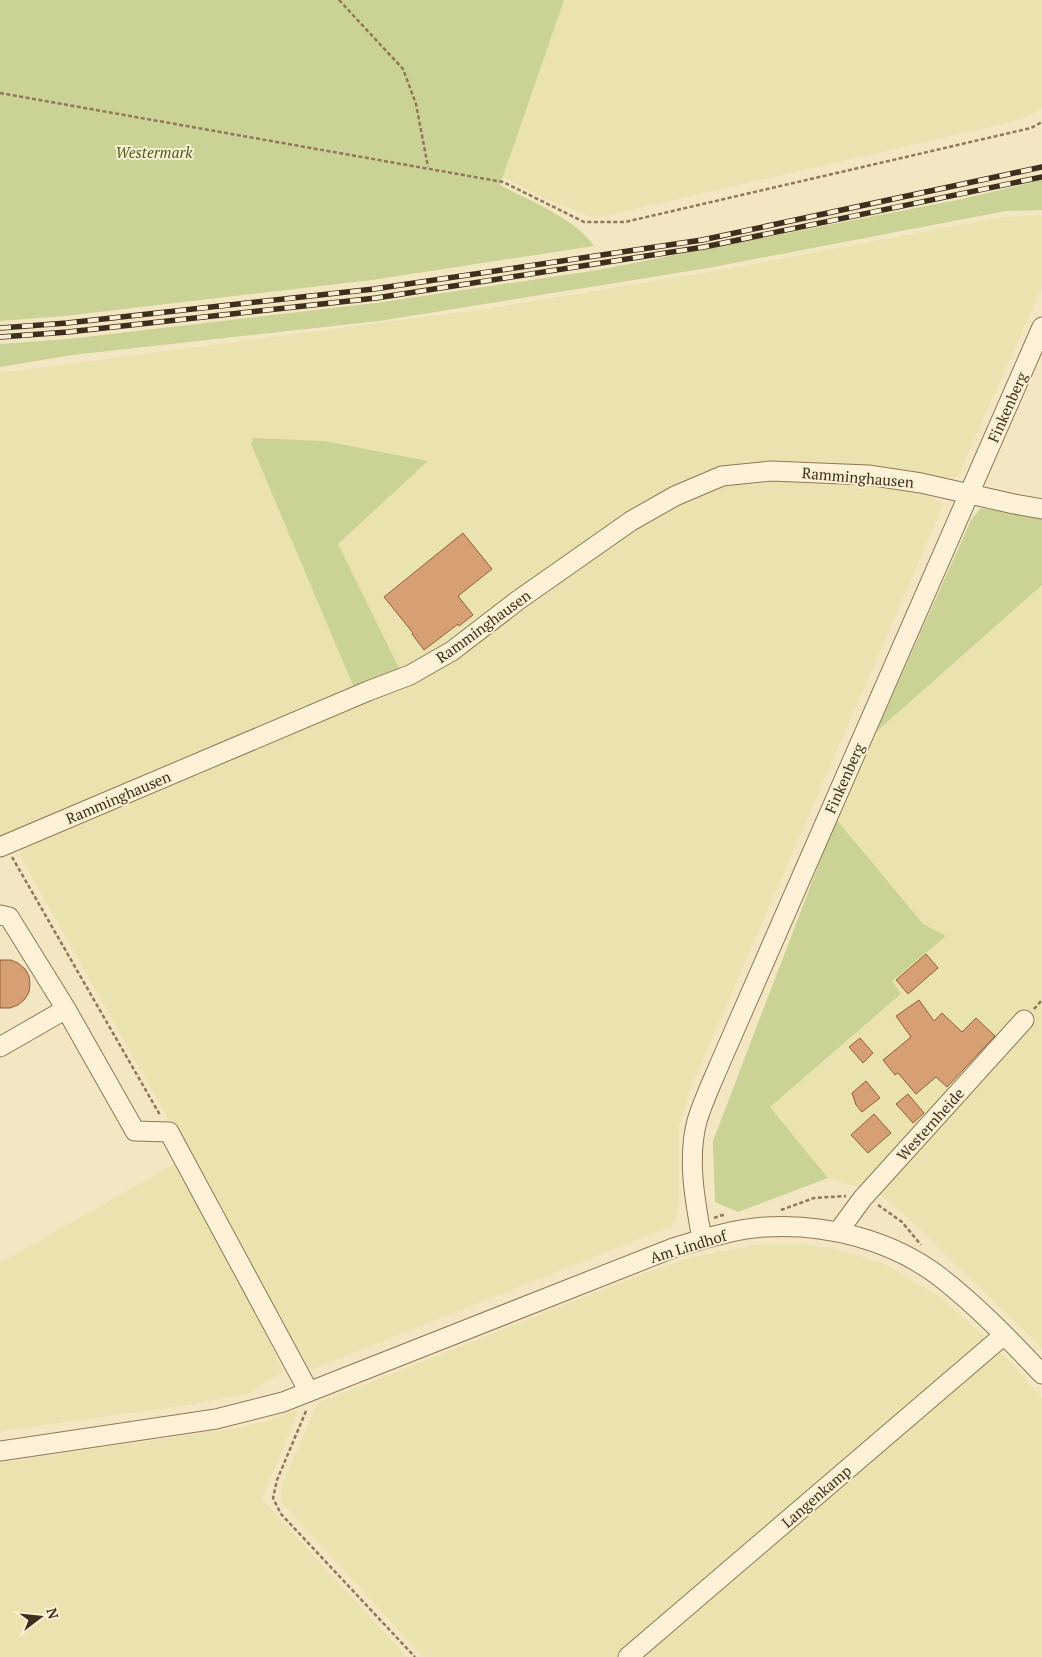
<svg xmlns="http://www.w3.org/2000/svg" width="1042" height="1657" viewBox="0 0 1042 1657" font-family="'PT Serif',serif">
	<rect width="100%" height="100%" fill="#f3e6c2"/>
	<path fill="#eae2af" d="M564,0h478v107l-9,7 -22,8 -416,96 -49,-19 -43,-22z
		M1042,215v72l-84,189 -10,3h-10l-30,-9 -170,-6 -21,4 -29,12 -64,37 -172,125 -52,28 -62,-126 90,-83 -104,-20 -71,-3 -2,6 104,246 -355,147v-464l486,-64 236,-39 274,-52z
		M779,477l108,9 46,11 10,9 -252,581 -12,40v73l-2,16 -6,10 -361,144 -290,-514 4,-11 427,-185 101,-70 74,-57 54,-33 43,-18z
		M1042,585v763l-133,-129 -31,-26 -50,-15 -58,-71 131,-112 -9,-14 53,-45 -22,-11 -87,-106 40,-87z
		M178,1162l75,137 30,73 -36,22 -60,11 -187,26v-168z
		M762,1244h39l34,5 52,16 53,32 45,40 -38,37 -328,283h-196l-141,-154 -1,-17 37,-83 327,-130 48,-16z
		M1001,1354l6,4 35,40v259h-401l350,-302z
		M295,1410l2,5 -35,84 145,158h-407v-194l243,-36 30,-8z"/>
	<path fill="#cad395" d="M0,0h564l-64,185c30,16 75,33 94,61l-222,34 -307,36 -65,5z
		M1042,180v30l-36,1 -298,57 -329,53 -307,34 -72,12v-23l68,-5 308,-36 222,-33 364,-71z
		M253,438l71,3 104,20 -90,83 62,126 -45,20 -104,-246z
		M981,508l61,11v66l-166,147 95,-212z
		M836,819l87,105 23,12 -54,45 9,13 -131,113 58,71 -90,34 -23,-10 -2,-61z"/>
	<path fill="#d69f74" stroke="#925f3a" d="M463,533l29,36 -34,27 15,19 -14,11 -1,-2 -34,26 -12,-16 1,-1 -29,-36z
		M926,954l12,14 -30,26 -12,-14z
		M0,960h11l7,3 7,6 4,7 1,8 -1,8 -4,7 -7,6 -8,3h-10z
		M919,1000l15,21 8,-8 20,19 14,-14 19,18 -48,51 -11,-10 -20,17 -18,-21 -3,2 -12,-15 28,-23 -15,-21z
		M860,1038l13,15 -10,10 -14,-16z
		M866,1081l14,17 -18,14 -6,-7 -4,-12z
		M908,1094l16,19 -11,10 -17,-19z
		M874,1114l17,19 -23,20 -17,-18z"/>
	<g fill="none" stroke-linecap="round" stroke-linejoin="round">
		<g stroke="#907757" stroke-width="21">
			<path id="minor" d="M0,847l368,-156 42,-16 42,-24 65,-50 114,-80 44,-25 47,-20 49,-5 97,4 53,8 93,21 28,5
				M0,915l9,2 57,92 69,122 34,1 140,260
				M0,1047l66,-38
				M838,1232l24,-33 162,-179
				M702,1239c-7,-38 -15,-80 -5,-118 6,-20 16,-41 24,-60l321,-734
				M0,1451l216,-32 67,-17 390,-154c30,-9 61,-19 92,-21 60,-4 127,13 175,50 37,29 70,63 102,97
				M628,1657l376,-322"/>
		</g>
		<path stroke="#907757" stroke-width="2.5" stroke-dasharray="4 2.5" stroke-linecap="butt" d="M339,0l64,69 13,35 12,63
			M0,93l503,89 81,40h41l406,-94 11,-6
			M12,857l148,258
			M1034,1009l8,-9
			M878,1205l24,17 19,23
			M781,1210l33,-12 32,-2
			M714,1218l8,-3 3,1
			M306,1411l-29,69 -4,18 8,16 134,143"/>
		<use href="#minor" stroke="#fdf2d7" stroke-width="19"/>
		<g stroke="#3e2e1d" stroke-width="5.5">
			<path id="rail" d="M0,328l67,-5 307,-34 328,-49 340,-73
				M0,337l68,-5 308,-34 328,-51 338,-70"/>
		</g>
		<use href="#rail" stroke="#f9f0d3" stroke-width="4" stroke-dasharray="11" stroke-linecap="butt"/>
	</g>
	<g text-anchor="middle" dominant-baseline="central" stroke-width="4" stroke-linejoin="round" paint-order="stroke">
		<g font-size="15" font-style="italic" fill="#4c5d21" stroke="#f9f0d3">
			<text x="154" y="152">Westermark</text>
		</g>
		<g font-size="15" fill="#3e2e1d" stroke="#f9f0d3">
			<text transform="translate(1007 407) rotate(-66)">Finkenberg</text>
			<text transform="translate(858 477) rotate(5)">Ramminghausen</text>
			<text transform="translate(483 626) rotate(-36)">Ramminghausen</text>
			<text transform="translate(844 778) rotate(-66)">Finkenberg</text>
			<text transform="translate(118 797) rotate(-23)">Ramminghausen</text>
			<text transform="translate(930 1124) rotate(-48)">Westernheide</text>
			<text transform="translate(688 1246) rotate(-17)">Am Lindhof</text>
			<text transform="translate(816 1496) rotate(-41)">Langenkamp</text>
		</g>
	</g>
	<g transform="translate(40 1617) rotate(74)" stroke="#f9f0d3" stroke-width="4" paint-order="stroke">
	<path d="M0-4L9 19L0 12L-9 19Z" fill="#3e2e1d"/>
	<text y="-8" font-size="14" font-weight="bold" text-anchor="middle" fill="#3e2e1d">N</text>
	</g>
</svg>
